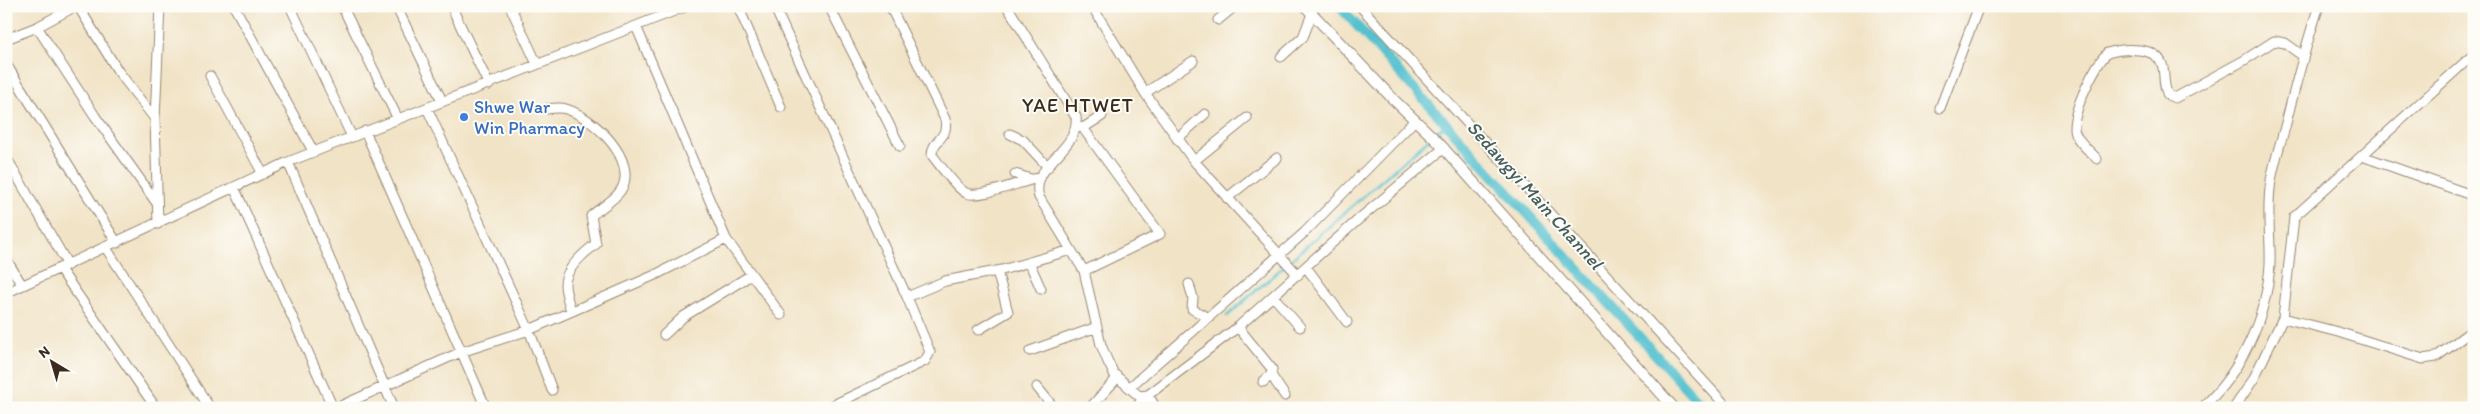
<svg xmlns="http://www.w3.org/2000/svg" width="2480" height="414" viewBox="0 0 2480 414" font-family="Itim,sans-serif">
	<rect width="100%" height="100%" fill="#fdfcf7"/>
	<filter id="ink" filterUnits="userSpaceOnUse"><feTurbulence type="fractalNoise" baseFrequency=".02" numOctaves="2"/><feDisplacementMap in="SourceGraphic" scale="10" xChannelSelector="R" yChannelSelector="G"/><feConvolveMatrix kernelMatrix="1 2 1 2 8 2 1 2 1" color-interpolation-filters="sRGB"/></filter>
	<filter id="wash" filterUnits="userSpaceOnUse"><feTurbulence type="fractalNoise" baseFrequency=".0096" numOctaves="4" result="noise"/><feDisplacementMap in="SourceGraphic" scale="20" xChannelSelector="R" yChannelSelector="G"/><feGaussianBlur stdDeviation="1.12" result="paint"/><feColorMatrix in="noise" values="0 0 0 0 0 0 0 0 0 0 0 0 0 0 0 0 0 1.4 0 .05"/><feComposite in="paint" operator="in"/></filter>
	<g filter="url(#wash)">
		<rect width="100%" height="100%" fill="#f1e3c6"/>
		<g fill="none" stroke-linecap="round" stroke-linejoin="round">
			<path stroke="#55c1cf" stroke-width="2.5" d="M1435,133l11,-9
				M1227,316l204,-179"/>
			<path stroke="#55c1cf" stroke-width="10" d="M1339,6l365,402"/>
		</g>
	</g>
	<g filter="url(#ink)">
		<g fill="none" stroke-linecap="round" stroke-linejoin="round">
			<g stroke="#968672" stroke-width="11">
				<path id="minor" d="M78,6l40,65 37,48
					M234,6l79,145
					M290,6l62,131
					M342,6l56,113
					M396,6l46,95
					M451,6l38,79
					M510,6l27,58
					M738,6l43,101
					M774,6l133,291 23,55 -5,9 -98,47
					M829,6l71,140
					M890,6l55,113c4,21 -13,20 -13,36 7,9 24,33 34,38 14,6 55,-12 73,-15
					M1007,6l69,111c4,33 -47,48 -37,80l45,74 17,74 7,17 6,12 25,22 9,-1 8,13
					M1092,6l53,87 49,68 104,114
					M1360,6l368,402
					M1218,20l17,-14
					M37,27l58,89 61,86
					M6,39l31,-12 39,-21
					M1281,57l22,-20 9,-23
					M6,64l111,179
					M210,76l53,98
					M1145,93l48,-32
					M427,108l102,222 23,60
					M1940,108l39,-102
					M547,109c7,-1 13,-2 19,0 27,8 73,51 55,81 -6,10 -21,18 -30,26l5,28c-11,8 -31,25 -31,40 0,9 4,19 6,27
					M1077,126l6,2 77,106 -76,37
					M1083,128l19,-12
					M365,131l121,277
					M1010,134l13,6 25,27
					M1177,139l28,-25
					M2362,156l112,40
					M6,157l62,108
					M2097,159c-7,-8 -23,-20 -23,-31 0,-20 20,-61 33,-75 16,-5 52,-8 56,15 2,10 0,18 5,27l7,3 68,-37 31,-20 11,2 18,13
					M1194,161l53,-43
					M288,162l106,246
					M1015,174l16,5
					M234,187l99,221
					M1227,198l50,-40
					M158,224l-3,-105 5,-113
					M726,239l55,76
					M106,248l104,160
					M6,259l16,26
					M1029,262l12,27
					M1306,267l41,55
					M60,269l96,139
					M1189,284l4,14 -1,11 17,9
					M6,293l282,-131 399,-156
					M1273,296l27,31
					M907,297l38,-16 57,-11 69,-20
					M2283,318l55,14 85,27 13,-2 38,-28
					M1238,327l34,42 -1,6 -8,7
					M978,330l30,-18 -11,-41
					M664,335l19,-18 68,-42
					M1030,351l67,-24
					M1271,375l14,21
					M1037,387l17,21
					M1130,387l175,-155 110,-112
					M336,408l125,-56 68,-22 126,-55 71,-36 -90,-213
					M1090,408l28,-31
					M1135,408l13,-13 90,-68 121,-108 85,-71
					M2202,408c39,-36 65,-91 68,-144 1,-27 -4,-55 1,-83 3,-19 10,-39 15,-58 10,-40 20,-79 33,-117
					M2234,408l19,-28 30,-62 11,-101 180,-163"/>
			</g>
			<g stroke="#968672" stroke-width="12">
				<path id="tertiary" d="M1305,6l89,94 44,42 236,266"/>
			</g>
			<use href="#minor" stroke="#fff" stroke-width="9"/>
			<use href="#tertiary" stroke="#fff" stroke-width="10"/>
		</g>
	</g>
	<circle fill="#3f7fe0" stroke="#fdfcf7" stroke-width="2" cx="464" cy="117" r="5"/>
	<g text-anchor="middle" dominant-baseline="central" stroke-width="4" stroke-linejoin="round" paint-order="stroke">
		<g font-size="18" fill="#366cbe" stroke="#fdfcf7" text-anchor="start">
			<text x="474" y="107">Shwe War<tspan x="474" dy="21">Win Pharmacy</tspan></text>
		</g>
		<g font-size="19" font-style="italic" fill="#445f5c" stroke="#fdfcf7">
			<text transform="translate(1535 195) rotate(48)">Sedawgyi Main Channel</text>
		</g>
		<g font-size="20" letter-spacing="1" fill="#3b2a1e" stroke="#fdfcf7">
			<text x="1078" y="105">YAE HTWET</text>
		</g>
	</g>
	<rect width="2480" height="414" fill="none" stroke="#fdfcf7" stroke-width="25"/>
	<g transform="translate(52 362) rotate(322)" stroke="#fdfcf7" stroke-width="4" paint-order="stroke">
	<path d="M0-4L9 19L0 12L-9 19Z" fill="#3b2a1e"/>
	<text y="-8" font-size="14" font-weight="bold" text-anchor="middle" fill="#3b2a1e">N</text>
	</g>
</svg>
